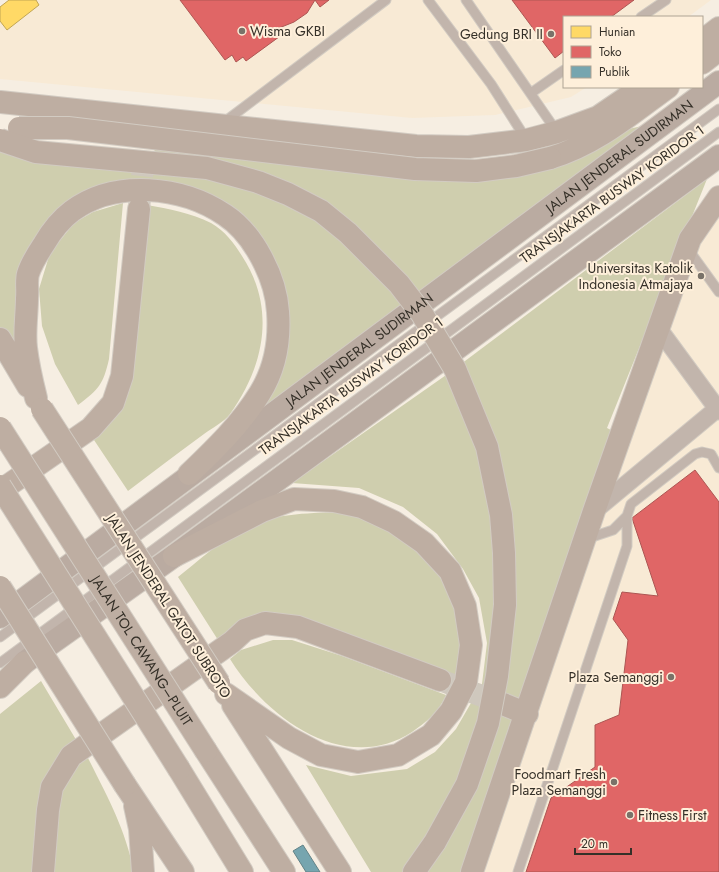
<svg xmlns="http://www.w3.org/2000/svg" width="719" height="872" viewBox="0 0 719 872" font-family="Jost,sans-serif">
	<rect width="100%" height="100%" fill="#f6eee2"/>
	<path fill="#f8ead5" d="M20,0h691l-23,17h-124v70h23l-16,10 -76,18 -83,3 -412,-39v-64z
		M719,207v665h-247l223,-628z"/>
	<path fill="#cfceae" d="M642,126l-18,27 -388,274 38,-66 -8,-96 -62,-62 -108,-5 -56,52 -14,98 -26,-9v-199l154,23 1,-25 321,33 126,-36z
		M707,179l-100,249 14,7 -149,437h-101l-65,-107 45,11 56,-7 28,-17 21,-23 26,-45 5,-41 -8,-45 -16,-29 -26,-35 -34,-27 -44,-19 -67,-5 157,-110z
		M123,203l-14,156c-6,26 -10,30 -31,46l-23,-41 -13,-38 -3,-37 11,-36 24,-30 19,-11z
		M147,205c22,4 44,8 64,18 14,8 23,20 31,33 34,52 23,109 -12,158 -6,8 -18,14 -26,20 -26,19 -51,38 -76,57l-36,-54 24,-24z
		M350,512l67,33 24,29 14,29 6,46 -6,27 -96,-37 -66,-20 -75,21 -40,-63c19,-15 38,-32 58,-45 34,-20 76,-19 114,-20z
		M273,640h19l50,16 104,39c-7,17 -20,27 -34,37 -68,44 -146,-15 -182,-73l11,-9z
		M41,681l37,62 -44,129h-34v-158z
		M88,758c20,40 37,70 46,114h-84l9,-75 15,-29z"/>
	<path fill="#ffd966" stroke="#c2a653" d="M9,0h27l3,5 -32,25 -7,-9v-14z"/>
	<path fill="#e06666" stroke="#ad5653" d="M180,0h149l-9,7 -5,-7 -8,13 -13,9 -15,6 4,6 -37,27 -3,-4 -7,5 -4,-7 -7,5z
		M512,0h122l-23,17h-47v34l-9,7z
		M695,470l24,32v370h-193l25,-74 44,-31v-42l24,-10 9,-75 -15,-21 9,-27 36,4 -26,-78z"/>
	<path fill="#76a5af" stroke="#628286" d="M303,845l17,27h-14l-13,-21z"/>
	<g fill="none" stroke-linecap="round" stroke-linejoin="round">
		<path stroke="#cfc8bd" stroke-width="22" stroke-dasharray="22 11" stroke-linecap="butt" d="M139,209l8,-86
			M440,680l63,24"/>
		<g stroke="#d2cbc2" stroke-width="11">
			<path id="lane" d="M428,0l63,84 35,55
				M466,0l91,132
				M641,17l25,-17
				M531,93l33,-23
				M223,123l163,-123
				M688,249l31,43
				M586,539l27,-9 14,-14
				M0,637l719,-528
				M0,663l719,-531
				M518,872l109,-326v-30l4,-12 64,-50 7,-2 9,2 8,14"/>
		</g>
		<g stroke="#d2cbc2" stroke-width="19">
			<path id="street" d="M658,328l61,83
				M594,511l124,-103"/>
		</g>
		<g stroke="#d2cbc2" stroke-width="24">
			<g id="primary">
				<path id="s1" d="M0,617l719,-535"/>
				<path d="M25,662l149,-106 545,-400"/>
			</g>
		</g>
		<g stroke="#d2cbc2" stroke-width="24">
			<path id="highway" d="M702,41l17,-13
				M702,63l17,-13
				M0,102l416,44 53,1 58,-7 30,-8 41,-15 44,-30
				M550,158c45,-13 81,-44 118,-71
				M0,339l28,47
				M36,398c-4,-16 -8,-33 -10,-50 -2,-16 1,-34 1,-50 1,-8 -1,-17 1,-24 3,-10 10,-21 16,-30 7,-12 16,-24 28,-33 43,-32 110,-25 153,4 29,19 51,63 53,97 2,28 -3,57 -18,81 -19,31 -45,56 -71,81
				M0,491l91,-63 22,-25 9,-27 17,-167
				M174,556l88,-45 32,-12 40,2 28,6 32,15 30,21 26,28 15,35 6,39 -5,37 -15,29 -20,24 -33,20 -40,7 -37,-7 -32,-17 -63,-44
				M0,687l24,-24
				M503,704l24,10
				M233,705l107,167
				M206,751l78,121
				M179,769l63,103
				M125,785l58,87
				M135,806l5,23 3,43
				M43,872l5,-62 4,-23 19,-31 161,-114 13,-12 20,-7 33,4 142,53
				M414,872l21,-30
				M472,872l122,-361 96,-272 29,-42"/>
		</g>
		<use href="#lane" stroke="#c2b5ac" stroke-width="9"/>
		<use href="#street" stroke="#c2b5ac" stroke-width="17"/>
		<use href="#primary" stroke="#baaba1" stroke-width="22"/>
		<use href="#highway" stroke="#beaea2" stroke-width="22"/>
		<g stroke="#d2cbc2" stroke-width="24" stroke-linecap="butt">
			<g id="highway-bridge">
				<path d="M19,128h49l347,41 61,2 40,-5 34,-8"/>
				<path d="M0,140l36,12 171,16 51,14 30,12 33,17 27,22 51,51 23,30 33,55 32,78 14,68 3,38 1,52 -8,71 -9,47 -21,61 -32,58"/>
				<path d="M42,409l177,274"/>
				<path id="s2" d="M0,428l206,323"/>
				<path d="M0,486l179,283"/>
				<path d="M0,587l125,198"/>
			</g>
		</g>
		<use href="#highway-bridge" stroke="#beaea2" stroke-width="22"/>
	</g>
	<g fill="#797269" stroke="#feefda" stroke-width="1.5">
		<circle cx="242" cy="31" r="4"/>
		<circle cx="551" cy="34" r="4"/>
		<circle cx="701" cy="276" r="4"/>
		<circle cx="671" cy="677" r="4"/>
		<circle cx="614" cy="782" r="4"/>
		<circle cx="630" cy="815" r="4"/>
	</g>
	<g text-anchor="middle" dominant-baseline="central" stroke-width="4" stroke-linejoin="round" paint-order="stroke">
		<g font-size="14" fill="#353028" stroke="#feefda" text-anchor="end">
			<text x="250" y="31" text-anchor="start">Wisma GKBI</text>
			<text x="543" y="34">Gedung BRI II</text>
			<text x="693" y="268">Universitas Katolik<tspan x="693" dy="16">Indonesia Atmajaya</tspan></text>
			<text x="663" y="677">Plaza Semanggi</text>
			<text x="606" y="774">Foodmart Fresh<tspan x="606" dy="16">Plaza Semanggi</tspan></text>
			<text x="638" y="815" text-anchor="start">Fitness First</text>
		</g>
		<g font-size="14" fill="#353028" stroke="#feefda">
			<text stroke="none"><textPath href="#s1" startOffset="772">JALAN JENDERAL SUDIRMAN</textPath></text>
			<text transform="translate(612 194) rotate(-36)">TRANSJAKARTA BUSWAY KORIDOR 1</text>
			<text stroke="none"><textPath href="#s1" startOffset="448">JALAN JENDERAL SUDIRMAN</textPath></text>
			<text transform="translate(351 386) rotate(-36)">TRANSJAKARTA BUSWAY KORIDOR 1</text>
			<text transform="translate(169 606) rotate(57)">JALAN JENDERAL GATOT SUBROTO</text>
			<text stroke="none"><textPath href="#s2" startOffset="264">JALAN TOL CAWANG–PLUIT</textPath></text>
		</g>
	</g>
	<rect x="563" y="16" width="140" height="72" fill="#feefda" stroke="#aea393"/>
	<rect x="571" y="26" width="20" height="12" fill="#ffd966" stroke="#aea393"/>
	<text x="599" y="36" font-size="12" fill="#353028">Hunian</text>
	<rect x="571" y="46" width="20" height="12" fill="#e06666" stroke="#aea393"/>
	<text x="599" y="56" font-size="12" fill="#353028">Toko</text>
	<rect x="571" y="66" width="20" height="12" fill="#76a5af" stroke="#aea393"/>
	<text x="599" y="76" font-size="12" fill="#353028">Publik</text>
	<path d="M575 848v6h56v-6" fill="none" stroke="#353028" stroke-width="2"/>
	<text x="581" y="848" font-size="12" fill="#353028" stroke="#feefda" stroke-width="3" paint-order="stroke">20 m</text>
</svg>
